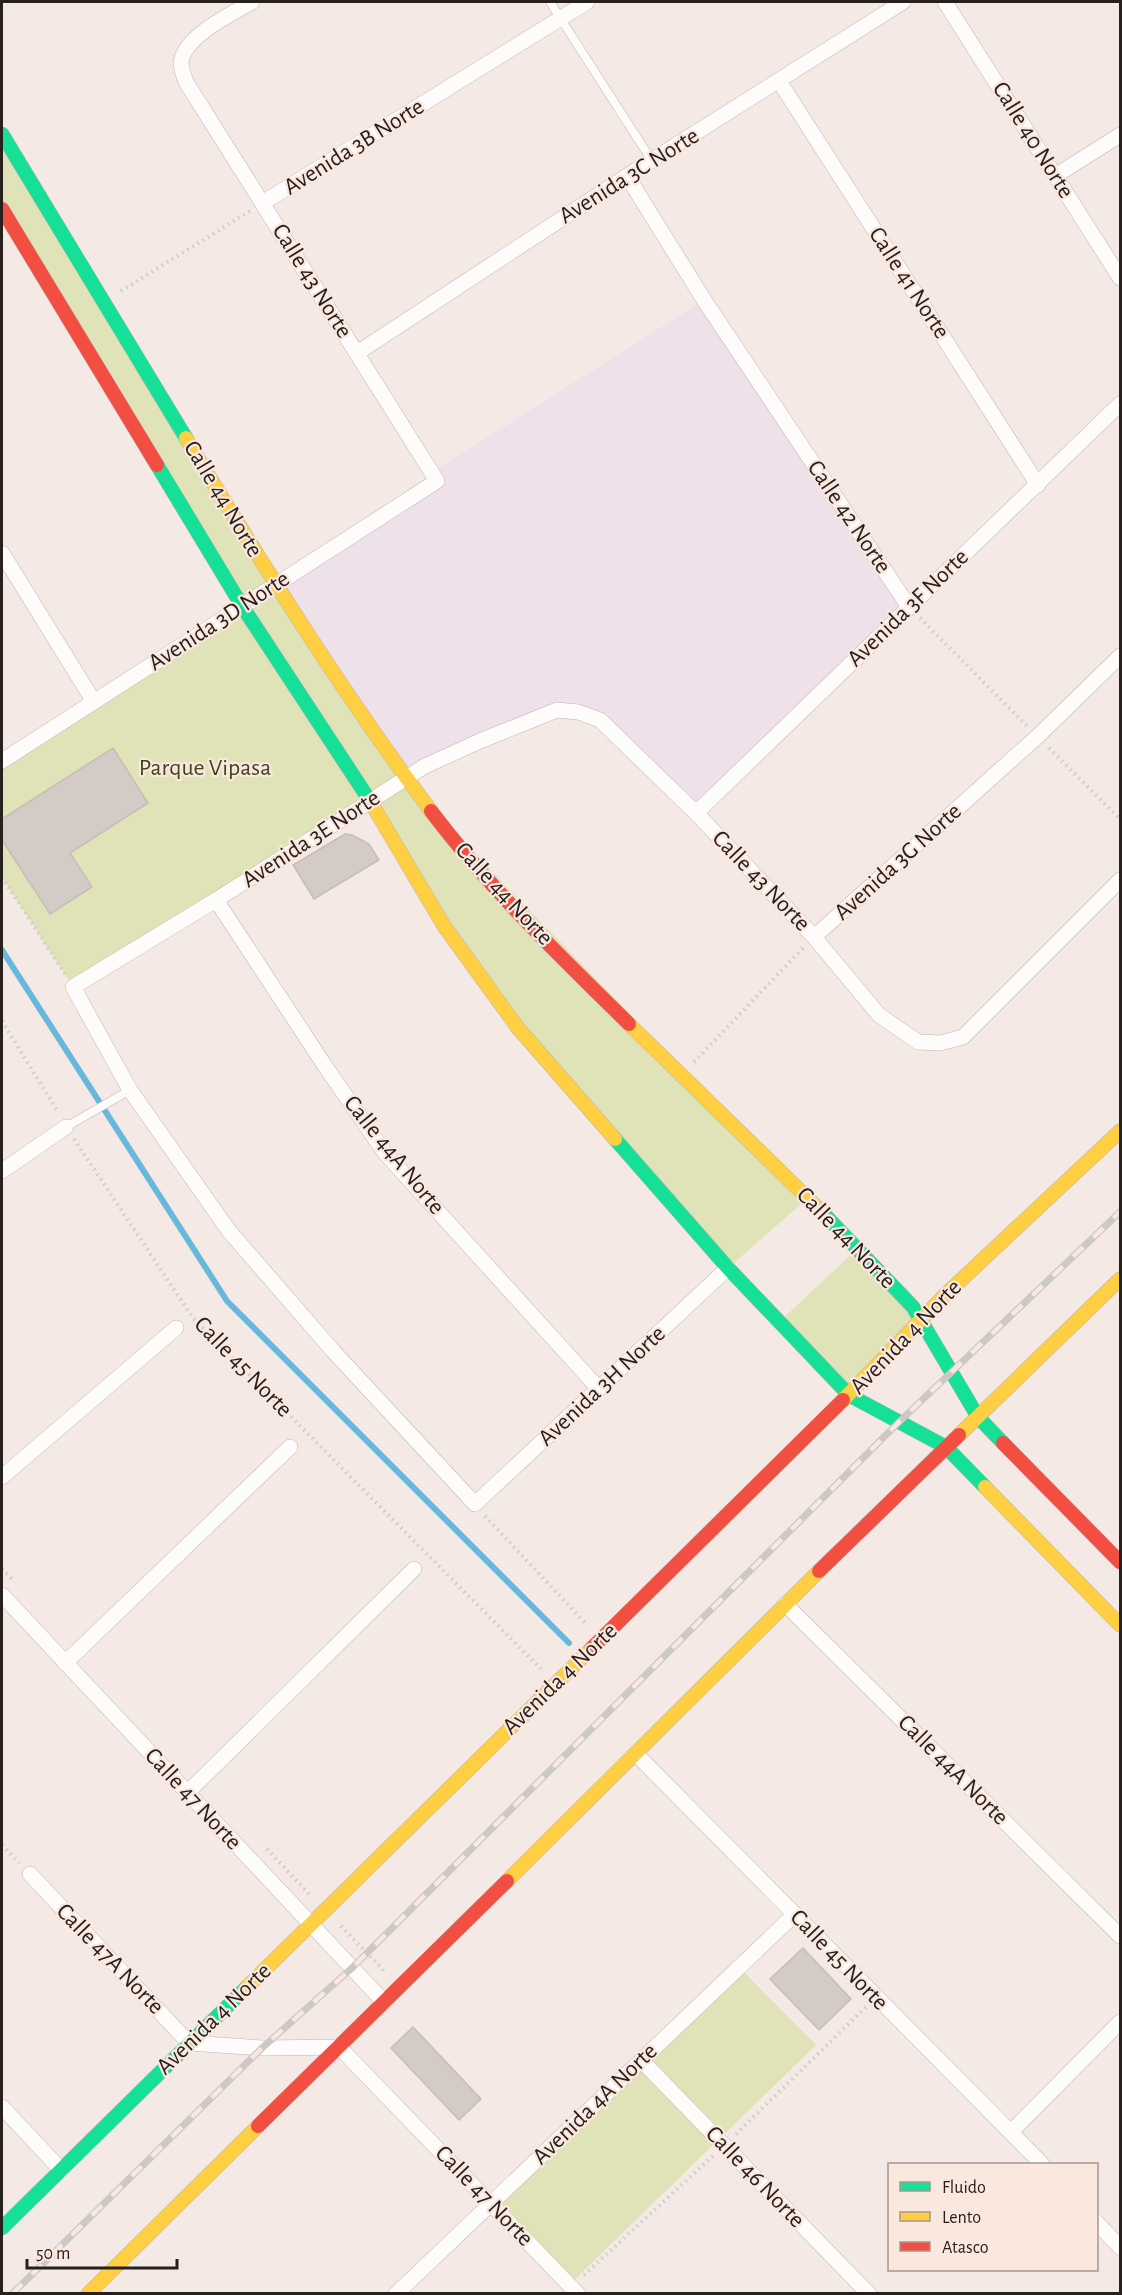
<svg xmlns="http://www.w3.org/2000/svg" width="1122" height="2295" viewBox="0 0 1122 2295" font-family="'Alegreya Sans',sans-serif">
	<rect width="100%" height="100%" fill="#f4e9e4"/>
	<path fill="#efe1ea" d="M704,300l205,307 -213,206 -96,-93 -43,-10 -151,69 -131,-194 161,-104 -5,-8z"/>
	<path fill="#e0e3b8" d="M2,134l416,661 390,403 -80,70 -210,-240 -148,-226 -297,185 -71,-110v-116l239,-155 -239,-397z
		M857,1249l63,70 -71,76 -70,-73z
		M743,1971l73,74 -242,235 -73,-75z"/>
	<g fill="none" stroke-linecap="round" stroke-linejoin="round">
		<path stroke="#68b7dc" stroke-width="6" d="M2,950l225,351 342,342"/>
	</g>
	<path fill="#d4cbc7" stroke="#c5bdb9" stroke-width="1.5" d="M113,748l35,55 -78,50 22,34 -42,27 -48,-74v-21z
		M345,834l7,1 17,9 10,16 -65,39 -21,-34z
		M803,1948l48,51 -32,31 -49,-51z
		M413,2027l68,72 -22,21 -68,-72z"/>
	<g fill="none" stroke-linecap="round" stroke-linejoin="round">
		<g stroke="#bfb6b2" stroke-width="9">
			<path id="lane" d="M550,2l102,159
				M66,1127l64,-37"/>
		</g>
		<g stroke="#bfb6b2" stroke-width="16">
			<path id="street" d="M945,2l175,276
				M779,81l259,404
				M627,176l77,124 205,307
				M1055,176l65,-41
				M264,202l323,-200
				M357,353l270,-177 276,-174
				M2,553l92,149
				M2,761l435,-280 -251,-399c-2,-6 -5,-13 -5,-19 2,-26 50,-49 71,-61
				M696,813l424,-409
				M216,900l109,166 60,87 214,236
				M814,937l224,-201 82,-80
				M2,1171l64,-44
				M728,1268l-253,236 -141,-152 -105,-121 -99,-141 -57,-103 143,-87 209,-134 55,-25 77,-31 21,2 22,8 96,93 118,124 65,78 39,27 22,1 23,-6 157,-157
				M2,1477l174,-149
				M2,1595l382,407
				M785,1604l335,332
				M65,1663l225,-216
				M636,1754l406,410
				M187,1793l227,-224
				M30,1874l159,169 73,5 77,-1 239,247
				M641,2060l228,234
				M2,2107l59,63
				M1011,2132l109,-110
				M1096,2222l24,25
				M396,2294l399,-380"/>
		</g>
		<g stroke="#bfb6b2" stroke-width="15">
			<path id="fast" d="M2,134l184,304
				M157,465l85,141 128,195
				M615,1139l113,129 121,127 97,52 39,40
				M821,1211l92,96 65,110 25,26
				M2,2228l245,-241"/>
		</g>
		<g stroke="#bfb6b2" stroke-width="15">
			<path id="slow" d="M186,438c77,128 156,254 245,373
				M370,801l74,125 74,102 97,111
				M629,1024l192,187
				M843,1400l102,-105 175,-164
				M959,1435l161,-156
				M985,1487l135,138
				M507,1881l312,-310
				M247,1987l344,-338
				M88,2294l170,-168"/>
		</g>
		<g stroke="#bfb6b2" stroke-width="15">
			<path id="jam" d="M2,209l155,256
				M431,811c58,77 129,145 198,213
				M1003,1443l117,119
				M819,1571l140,-136
				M591,1649l252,-249
				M258,2126l249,-245"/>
		</g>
		<path stroke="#cdcac8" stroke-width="4" stroke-dasharray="1.5 4.5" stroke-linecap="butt" d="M121,291l129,-80
			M920,618l107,108
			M1049,748l71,71
			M2,877l63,97
			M2,1021l56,91
			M694,1062l109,-114
			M74,1139l119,179 348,351
			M485,1516l101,108
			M2,1569l11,11
			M2,1845l17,18
			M267,1849l43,46
			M341,1926l45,47
			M736,2134l130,-127
			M584,2275l130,-120"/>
		<use href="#lane" stroke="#fdfcfb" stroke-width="8"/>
		<use href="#street" stroke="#fdfcfb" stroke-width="15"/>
		<use href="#fast" stroke="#16e098" stroke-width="14"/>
		<use href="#slow" stroke="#ffcf43" stroke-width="14"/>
		<use href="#jam" stroke="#f24e42" stroke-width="14"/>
		<g stroke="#cbc8c6" stroke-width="7">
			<path id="rail" d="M12,2294l250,-246 90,-80 548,-547 220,-209"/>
		</g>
		<use href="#rail" stroke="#fae7de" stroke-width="4.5" stroke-dasharray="14" stroke-linecap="butt"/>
	</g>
	<g text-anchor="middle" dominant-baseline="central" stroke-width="4.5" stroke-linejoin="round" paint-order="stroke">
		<g font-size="24" fill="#27201d" stroke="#fae7de">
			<text transform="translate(1033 140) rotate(58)">Calle 40 Norte</text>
			<text transform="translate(354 147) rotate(-32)">Avenida 3B Norte</text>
			<text transform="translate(629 176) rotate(-32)">Avenida 3C Norte</text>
			<text transform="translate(312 281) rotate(58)">Calle 43 Norte</text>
			<text transform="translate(909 283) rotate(57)">Calle 41 Norte</text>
			<text transform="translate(223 499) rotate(59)">Calle 44 Norte</text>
			<text transform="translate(849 517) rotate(56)">Calle 42 Norte</text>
			<text transform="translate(908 608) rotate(-44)">Avenida 3F Norte</text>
			<text transform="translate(219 621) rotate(-33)">Avenida 3D Norte</text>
			<text transform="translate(311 839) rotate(-33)">Avenida 3E Norte</text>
			<text transform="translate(898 862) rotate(-42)">Avenida 3G Norte</text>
			<text transform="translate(761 881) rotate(46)">Calle 43 Norte</text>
			<text transform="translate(504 894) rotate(47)">Calle 44 Norte</text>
			<text transform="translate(394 1155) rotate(51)">Calle 44A Norte</text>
			<text transform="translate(846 1238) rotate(46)">Calle 44 Norte</text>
			<text transform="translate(906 1337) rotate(-46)">Avenida 4 Norte</text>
			<text transform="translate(243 1367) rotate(46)">Calle 45 Norte</text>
			<text transform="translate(602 1386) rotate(-43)">Avenida 3H Norte</text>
			<text transform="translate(560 1679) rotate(-44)">Avenida 4 Norte</text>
			<text transform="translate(953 1770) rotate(45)">Calle 44A Norte</text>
			<text transform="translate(193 1799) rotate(47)">Calle 47 Norte</text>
			<text transform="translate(110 1959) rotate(46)">Calle 47A Norte</text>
			<text transform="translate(839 1960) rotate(46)">Calle 45 Norte</text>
			<text transform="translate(214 2019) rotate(-44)">Avenida 4 Norte</text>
			<text transform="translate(595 2104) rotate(-44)">Avenida 4A Norte</text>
			<text transform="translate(755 2177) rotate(46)">Calle 46 Norte</text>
			<text transform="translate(484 2196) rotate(46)">Calle 47 Norte</text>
		</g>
		<g font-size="24" fill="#3f451b" stroke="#fae7de">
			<text x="205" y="768">Parque Vipasa</text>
		</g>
	</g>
	<rect width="1122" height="2295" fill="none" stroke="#27201d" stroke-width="6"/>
	<rect x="888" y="2163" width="210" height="108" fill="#fae7de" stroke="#a69791" stroke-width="1.5"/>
	<rect x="900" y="2182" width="30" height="9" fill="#16e098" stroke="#a69791" stroke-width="1.5"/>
	<text x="942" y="2193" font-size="18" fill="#27201d">Fluido</text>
	<rect x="900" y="2212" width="30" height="9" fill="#ffcf43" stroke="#a69791" stroke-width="1.5"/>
	<text x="942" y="2223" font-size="18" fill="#27201d">Lento</text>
	<rect x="900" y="2242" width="30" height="9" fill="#f24e42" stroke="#a69791" stroke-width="1.5"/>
	<text x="942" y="2253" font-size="18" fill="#27201d">Atasco</text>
	<path d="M27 2259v9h150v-9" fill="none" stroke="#27201d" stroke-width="3"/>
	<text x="36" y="2259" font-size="18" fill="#27201d" stroke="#fae7de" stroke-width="4.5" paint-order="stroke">50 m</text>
</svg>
